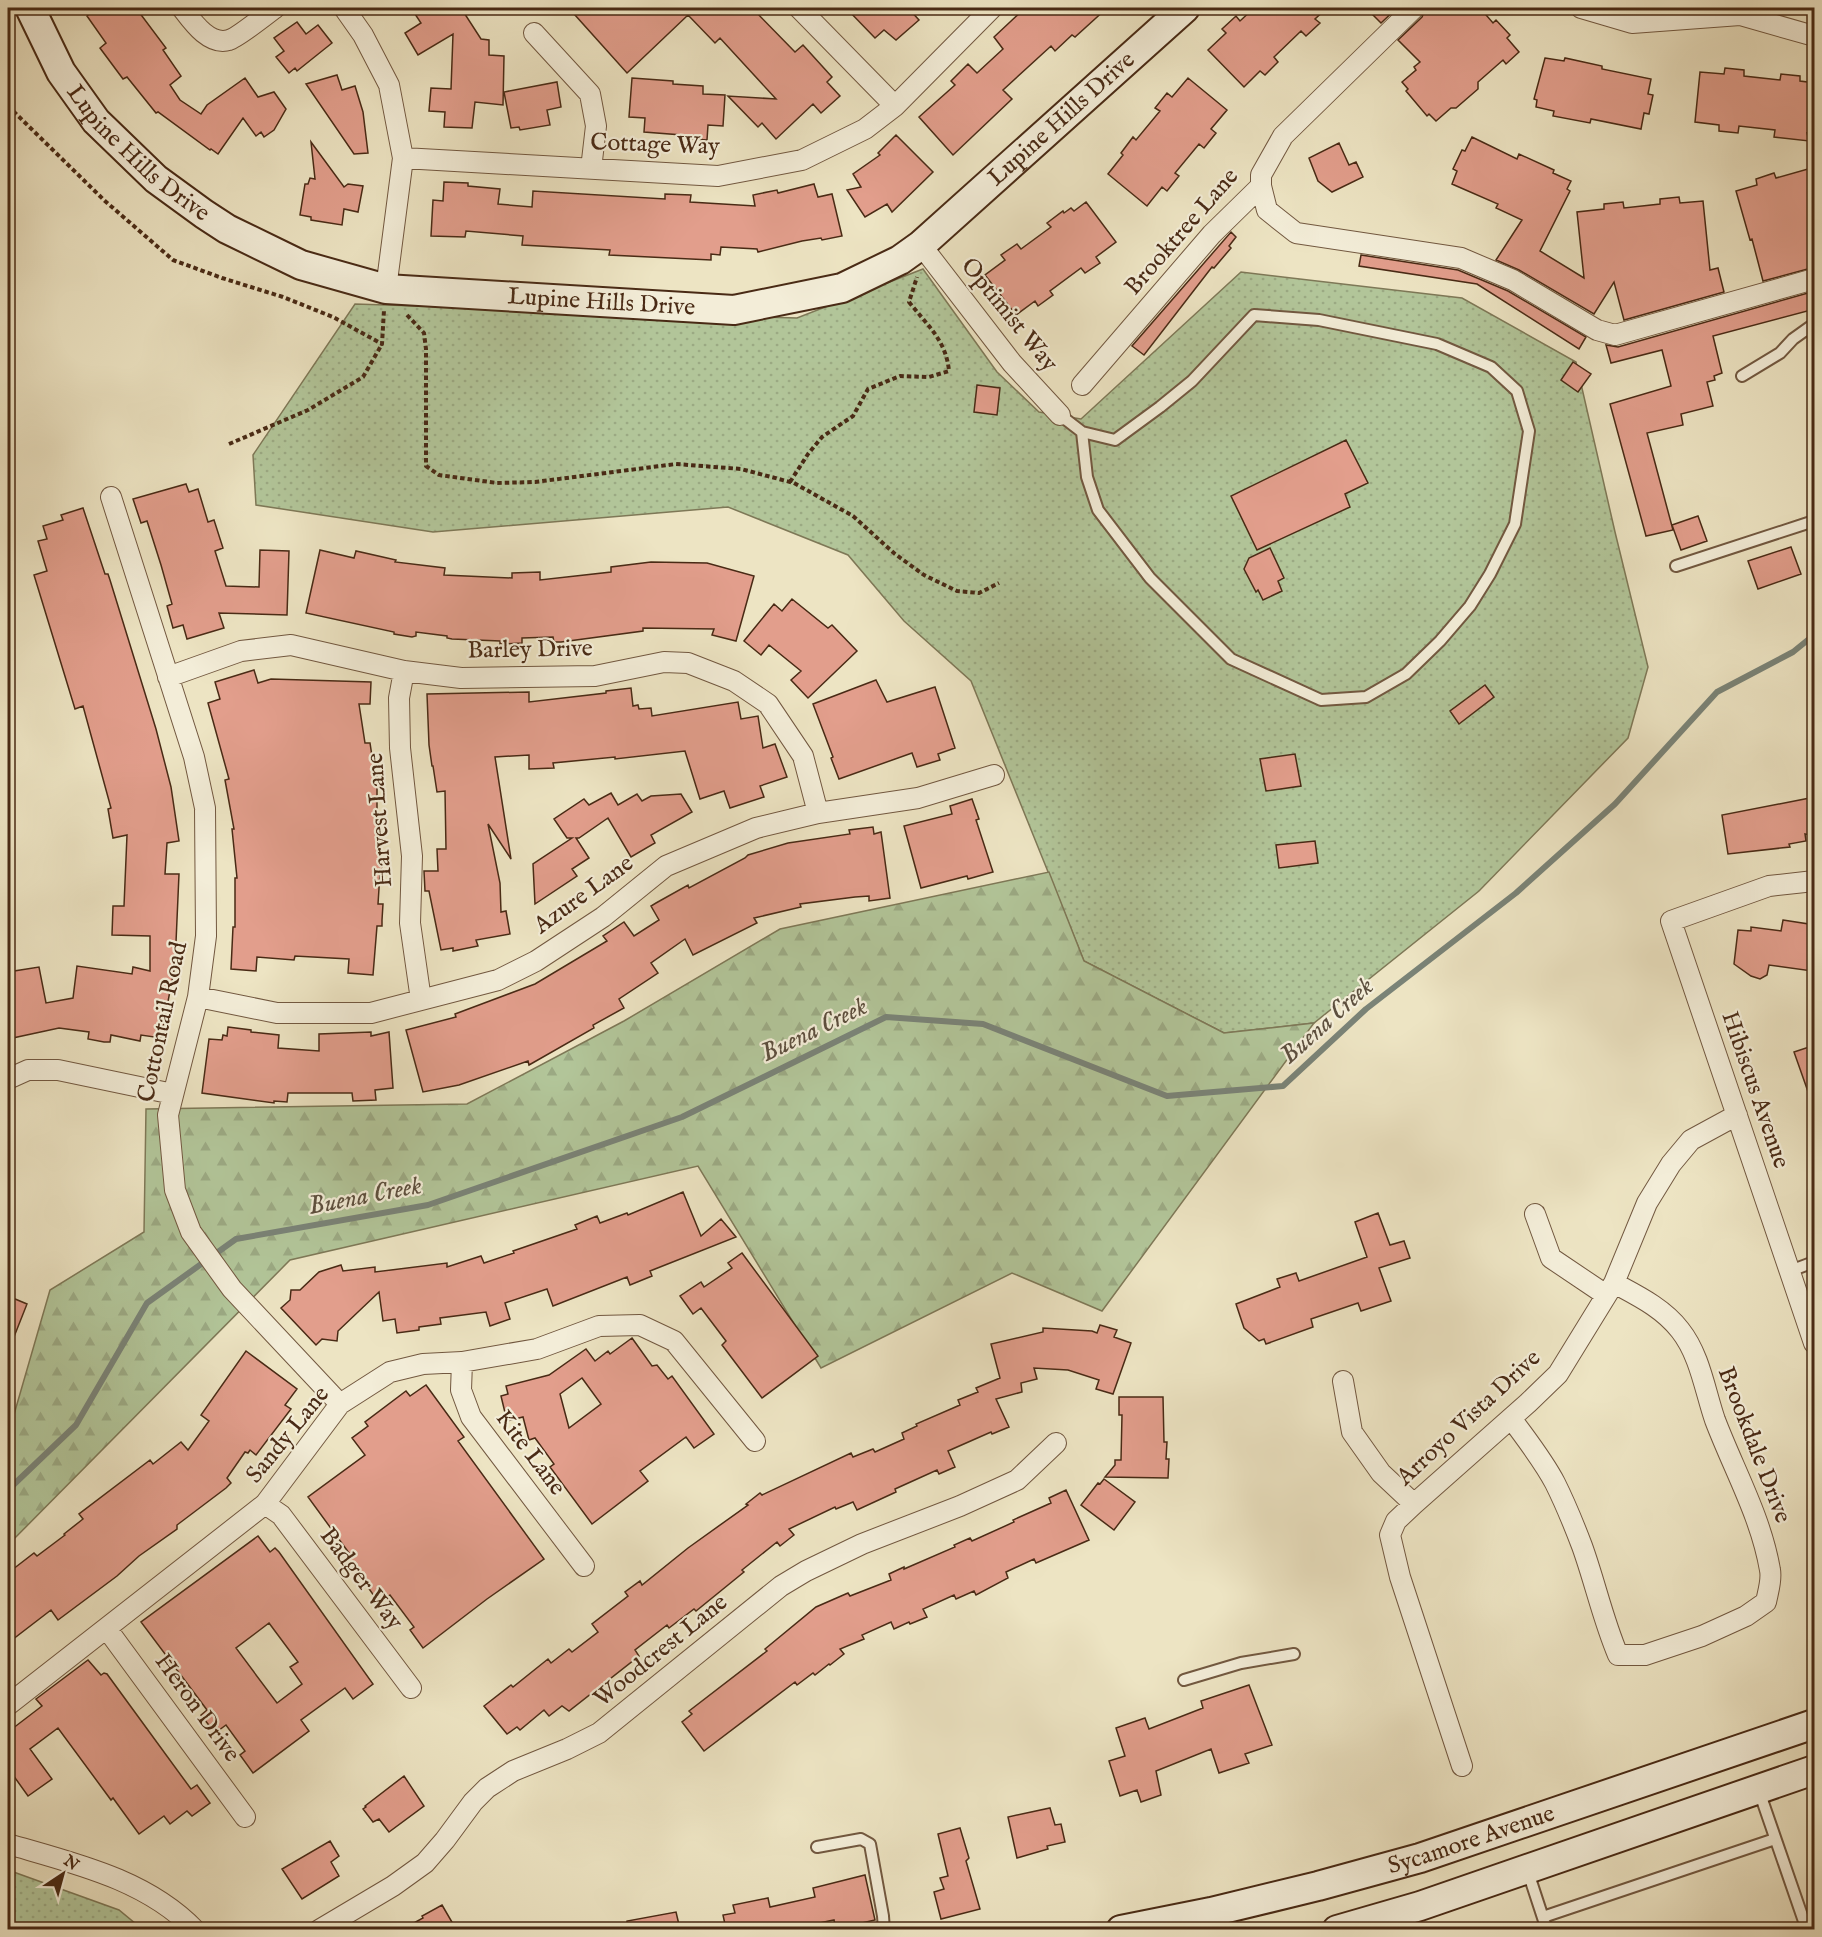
<svg xmlns="http://www.w3.org/2000/svg" width="1822" height="1937" viewBox="0 0 1822 1937" font-family="'IM FELL English',serif">
	<defs>
		<pattern id="grass-dots" width="8" height="8" patternUnits="userSpaceOnUse" patternTransform="scale(1.5)"><rect width="8" height="8" fill="#b2c599"/><path d="M2 2h.1M6 6h.1" fill="none" stroke="#9ba983" stroke-width="1.8" stroke-linecap="round"/></pattern>
		<pattern id="forest-firs" width="22" height="20" patternUnits="userSpaceOnUse" patternTransform="scale(1.5)"><rect width="22" height="20" fill="#b2c599"/><path d="M5 1l3.5 6h-7zM16 11l3.5 6h-7z" fill="#9ba983"/></pattern>
	</defs>
	<rect width="100%" height="100%" fill="#ede4c3"/>
	<filter id="stains"><feTurbulence type="fractalNoise" baseFrequency=".00333" numOctaves="4"/><feColorMatrix values="0 0 0 0 .2 0 0 0 0 .09 0 0 0 0 .02 0 0 0 .5 -.17"/></filter>
	<radialGradient id="worn" r=".72"><stop offset=".6" stop-color="#630" stop-opacity="0"/><stop offset="1" stop-color="#630" stop-opacity=".3"/></radialGradient>
	<path fill="url(#grass-dots)" stroke="#7e7857" stroke-width="1.5" d="M923,269l74,103 42,40 42,7 160,-147 221,26 114,64 39,170 33,135 -20,71 -149,153 -165,132 -90,10 -140,-72 -113,-280 -67,-60 -56,-66 -120,-48 -295,25 -177,-27 -3,-50 102,-151 442,14z
		M8,1870l111,40 23,19h-134z"/>
	<path fill="url(#forest-firs)" stroke="#7e7857" stroke-width="1.5" d="M1049,872l35,89 140,72 90,-10 -212,288 -90,-38 -191,95 -123,-202 -408,94 -282,285v-124l5,-3 37,-128 94,-58 2,-123 321,-5 157,-83 156,-92z"/>
	<g fill="none" stroke-linecap="round" stroke-linejoin="round">
		<path stroke="#7a8377" stroke-width="6" d="M8,1490l68,-65 71,-122 89,-64 192,-34 254,-88 204,-100 97,7 184,72 116,-10 83,-77 150,-116 99,-89 102,-112 76,-40 21,-17"/>
	</g>
	<path fill="#e29e8c" stroke="#492a15" stroke-width="1.5" fill-rule="evenodd" d="M84,8h52l30,40 -3,2 18,26 -11,9 10,15 21,14 6,-9 38,-27 13,19 16,-5 12,17 -12,21 -10,7 -3,-5 -5,4 -13,-18 -25,36 -7,-5 -1,1 -52,-38 -2,1 -29,-36 -4,2 -23,-31 6,-5 -19,-27 2,-2z
		M411,8h50l20,31 8,1v15l15,1 -1,49 -28,-3 -3,26 -28,-1 1,-15 -16,-1 2,-23 20,1 2,-55 -35,21 -13,-22 16,-10z
		M583,8h169l43,44 8,-7 29,32 -5,5 13,14 -19,17 -8,-9 -37,35 -14,-16 -4,4 -30,-31 48,3 -56,-61 -5,5 -27,-28 -61,58 -52,-58z
		M846,8h62l11,12 -23,20 -12,-10 -9,8z
		M1025,8h82l-32,29 -3,-2 -17,16 -4,-5 -48,44 9,9 -59,56 -34,-38 36,-32 -4,-4 17,-17 9,9 26,-24 -9,-12z
		M1254,8h73l-12,11 5,4 -14,13 -5,-5 -27,26 4,5 -13,13 -5,-4 -16,16 -36,-37 18,-17 -4,-4 14,-13 4,5z
		M1366,8h31l-16,15z
		M1426,8h54l13,15 3,-3 14,15 -3,3 12,14 -13,12 -3,-4 -25,22v7l-22,19h-5l-15,13 -7,-7 -2,2 -21,-25 2,-2 -6,-7 14,-12 -2,-3 6,-5 -22,-22 24,-23z
		M297,22l9,12 12,-9 14,18 -35,28 -2,-3 -6,5 -13,-16 8,-6 -10,-13z
		M1545,58l19,3 1,-3 37,8v3l49,10 -3,15 5,1 -4,19 -5,-1 -3,16 -50,-10 -1,4 -37,-7 1,-5 -18,-4 1,-7 -3,-1z
		M1725,68l19,2v6l36,4 1,-6 19,2v5l15,2v51l-8,-1 2,8 -35,-4 1,-7 -36,-4 -1,7 -19,-2v-6l-24,-3 5,-50 24,2z
		M337,75l5,15 13,-4 8,26 5,41 -14,1 -48,-70z
		M632,78l41,3v3l30,2v8l22,1 -2,31 -15,-1 -1,15 -25,-2v-3l-38,-3 1,-14 -16,-1z
		M1188,78l39,32 -16,19 5,4 -12,15 -5,-4 -24,29 4,3 -12,15 -5,-4 -15,19 -39,-32 15,-19 -2,-2 12,-16 3,3 24,-29 -5,-3 12,-15 5,4z
		M557,82l4,25 -14,3 3,15 -30,5 -1,-3 -8,1 -7,-36z
		M896,135l37,37 -41,40 -5,-8 -22,13 -18,-27 14,-3 -8,-13 27,-19 -2,-2z
		M1472,137l45,22 2,-5 35,16 -1,3 18,8 -4,8 3,2 -30,60 44,27 -7,-66 27,-3v-5l19,-2 1,6 36,-4v-5l19,-2 1,6 23,-2 7,69 8,-2 6,24 -100,28 -10,-38 -20,32 -75,-44 -23,-10 26,-40 -26,-12 2,-4 -46,-20 5,-13 -4,-2 9,-19 3,1z
		M311,142l33,45 4,-3 15,2 -5,26 -14,-3 -2,16 -31,-5v-3l-11,-2 5,-31h3l2,-6 5,1z
		M1339,143l10,22 7,-3 7,15 -31,15 -14,-11 -9,-23z
		M1815,167v100l-52,14 -11,-42 -2,1 -14,-49 21,-6 -1,-6 18,-6 2,5z
		M444,182l24,1v3l32,3 -2,15 34,3 1,-16 132,8v-5l26,1 -1,7 65,4 -2,-11 24,-5 1,3 36,-9 4,13 14,-3 10,42 -20,4 -1,-2 -19,3 -44,11 -1,-3 -36,-2 -1,8 -9,-1v6l-102,-5 1,-5 -88,-5 1,-9 -57,-5 -1,6 -34,-1 2,-36 10,1z
		M1086,202l30,40 -20,15 4,6 -15,10 -4,-5 -31,23 3,4 -15,11 -3,-5 -19,14 -31,-40 20,-15 -4,-5 16,-11 4,5 30,-22 -4,-4 16,-12 1,2 7,-5 3,3z
		M1231,232l5,5 -7,9 2,2 -17,20 -2,-1 -68,88 -12,-9z
		M1361,255l97,15 50,21 78,46 -7,12 -102,-65 -118,-18z
		M1815,291v18l-102,27 9,37 -8,3 1,4 -8,2 6,24 -32,8 2,11 -36,8 26,97 -27,6 -36,-132 61,-18 -9,-36 -51,13 -5,-18 12,2z
		M1573,362l18,12 -13,18 -17,-12z
		M977,385l23,3 -3,27 -23,-3z
		M1346,440l22,43 -23,11 5,13 -93,43 -26,-54z
		M186,484l3,8 9,-3 10,33 6,-2 9,28 -8,3 11,35 33,1 1,-37 29,1 -2,64 -68,-2 5,15 -37,11 -4,-14 -10,3 -6,-22 5,-2 -11,-39 -14,-44 -6,2 -8,-24z
		M83,508l22,66h3l2,6 46,149 15,58 8,54 -12,2 -2,31h14l-4,91 -14,73 -20,-3 -1,6 -29,-6 -1,7h-6l-16,-3 1,-7 -30,-4 -51,11v-67l31,-5 7,36 27,-5 4,-32 55,8 1,-7 17,4v-35l-38,-1 1,-29h11l3,-71 -14,3 -5,-29 3,-1 -28,-102 -8,3 -41,-134 13,-4 -9,-30 9,-2 -4,-13 20,-6 -2,-5z
		M1698,516l9,25 -26,9 -9,-25z
		M1791,547l10,27 -43,15 -10,-28z
		M1270,548l14,30 -6,3 4,10 -19,9 -5,-10 -2,2 -12,-23 5,-11z
		M320,550l34,8 2,-7 40,9 -1,2 50,6 -1,7 68,3v-5l28,-1v8l71,-8v-5l40,-5 56,1 47,13 -18,65 -24,-6 2,-6 -71,-1v3l-82,11h-7l-1,-5 -31,1v5l-22,1v-3l-48,-2 -5,-1v-2l-31,-4v4l-4,1 -18,-3v-2l-88,-19z
		M792,599l36,29 4,-3 25,26 -49,47 -17,-18 10,-9 -32,-26 -8,10 -17,-14 30,-37 8,7z
		M254,670l4,13 13,-4 100,3 -1,22h-11l6,39h5l5,33h2v75h5v22h-2l-2,31h5l-1,16v6h-5l-4,49 -25,-2 1,-14 -54,-3 -1,4 -37,-3 -1,14 -25,-2 2,-42h2v-49h2l-5,-49h2l-9,-49 4,-1 -21,-76 12,-4 -5,-17z
		M876,680l11,22 48,-15 20,61 -17,6 2,6 -23,7 -5,-14 -73,26 -8,-21 2,-1 -20,-53z
		M1485,685l9,12 -35,27 -9,-13z
		M631,688l2,18 5,-1 1,4 12,-1 1,8 86,-14 3,17 17,-3 5,32 12,-4 12,33 -27,9 4,11 -34,11 -6,-17 -24,8 -15,-48 -70,8v-2l-62,6 1,5 -25,1v-14l-34,2 16,102 -23,-35 12,59 1,29 5,-1 4,23 -34,6 2,6 -25,5v-3l-12,2 -12,-59h-4l-1,-20h14l-1,-22h9l-1,-58 -8,1 -4,-26h-1l-3,-21 -2,-51 102,-2v10l77,-9v-2z
		M1295,754l6,32 -35,5 -6,-32z
		M611,793l7,12 19,-11 5,7 9,-5 30,-2 11,18 -41,23 4,8 -24,14 -23,-39 -29,20h-3l13,20 -17,11 5,7 -42,28 -2,-40 39,-26h-5l-13,-19 30,-20 5,6z
		M1815,797v39l-10,-2 1,7 -17,3 1,3 -62,7 -6,-39z
		M972,799l7,20 -3,1 17,52 -25,7 -1,-3 -46,12 -17,-62 48,-12 -2,-8z
		M873,827l1,7 7,-2 9,66 -21,3v-5l-14,1 -55,7 1,3 -47,11 3,5 -64,32 -8,-16 -34,24 7,10 -39,26 5,9 -31,17 1,3 -65,37 -1,-4 -69,24 -36,7 -17,-62 50,-13 -1,-3 80,-30 72,-43 -4,-5 21,-14 10,14 25,-16 -8,-14 5,-3 32,-18 1,3 56,-30 3,-3 40,-12 62,-9 -1,-4z
		M1315,841l3,22 -39,5 -3,-23z
		M1783,920l32,5v25l-3,21 -43,-6 -2,10 -7,4 -9,-3 -17,-12 4,-34 13,1v-4l30,4z
		M228,1027l23,3v2l28,3 -1,13 41,3v-17l52,-2v4l18,-4 4,56 -18,2 1,10 -23,1 -1,-8h-64l-1,9 -13,-1v2l-72,-10 7,-54 13,1 1,-5 4,1z
		M1815,1045v58h-3l-18,-51z
		M683,1192l18,44 20,-17 15,18 -86,34 2,5 -22,9 -3,-8 -74,29 -6,-17 -42,14 5,16 -20,7 -4,-14 -46,6 1,6 -22,3v3l-22,3 -2,-14 -12,2 -4,-29 -41,39 -1,10 -15,-2 -6,6 -35,-37 9,-8 1,-10h9l19,-18 22,-7 2,6 32,-4v5l72,-9v4l34,-11 3,7 30,-10 -1,-2 64,-22 -2,-4 22,-9 3,7 27,-10 1,2z
		M1378,1213l12,32 14,-4 6,17 -31,10 12,33 -30,10 -3,-8 -47,16 2,8 -47,17 -2,-5 -5,2 -15,-13 -8,-24 44,-17 -3,-8 19,-6 3,8 68,-24 -12,-35z
		M742,1253l76,103 -56,42 -40,-53 4,-4 -25,-33 -8,6 -13,-18 21,-14 3,5 28,-19 -4,-5z
		M8,1296l19,8 -19,48z
		M1100,1325l17,5 -3,7 17,6 -18,51 -17,-5 3,-9 -31,-10 -34,-2 3,11 -16,4 1,9 -26,7 13,28 -17,7 -1,-2 -43,19 7,16 -16,7 -2,-4 -42,19 1,3 -39,18 -4,-8 -17,7 -1,-2 -46,22 5,6 -14,11 -3,-4 -35,28 2,2 -48,39 -2,-2 -25,19 -2,-3 -32,25 4,6 -70,55 -7,-5 -13,10 -5,-6 -24,20 -3,-3 -10,7 -23,-28 27,-21 2,2 35,-28 3,4 18,-14 3,3 26,-20 -6,-8 36,-28 -3,-4 15,-11 2,4 46,-37 60,-43 -2,-1 14,-11 2,2 89,-42 2,4 20,-8 2,3 29,-13 -2,-6 15,-7 -1,-2 44,-19 -2,-5 20,-8 -2,-4 24,-10 -9,-34 52,-12v-4l49,3 5,2z
		M632,1338l20,28 5,-1 11,14 4,-3 42,58 -20,14 -8,-11 -46,34 8,10 -56,43 -42,-57 4,-3 -19,-26 -6,2 -6,-23 -16,4 -6,-25 7,-2 -2,-8 43,-11 37,-26 9,12 13,-10 2,3zM582,1378l19,26 -32,24 -9,-34z
		M246,1351l51,38 -12,16 6,4 -35,46 -6,-5 -2,3 -3,-1 -18,26 4,5 -5,5 -49,37v4l-38,27 -22,20 -59,44 -7,-10 -43,33v-70l26,-20 3,3 28,-21 -1,-1 19,-15 -4,-5 71,-54 3,4 28,-22 7,8 21,-29 -8,-6z
		M426,1385l38,52 -6,4 86,118 -57,40 -64,49 -13,-18 4,-3 -24,-32 -11,8 -33,-47 3,-3 -41,-56 57,-42 -13,-17 16,-12 -3,-4 41,-31 4,5z
		M1119,1397h44l1,45h3l-1,17h3l-1,19 -63,-1 10,-12v-5h6l1,-45h-3z
		M1104,1479l31,23 -21,28 -33,-25 17,-22 2,1z
		M1066,1490l23,50 -53,23 -2,-4 -28,13 2,6 -32,17 -2,-4 -18,8 -2,-4 -31,14 4,8 -17,7 -1,-2 -15,7 -3,-7 -29,13 2,4 -24,10 4,5 -14,11 -1,-1 -14,11 -2,-2 -16,12 -2,-3 -91,69 -22,-29 10,-8 -3,-3 78,-60 -2,-2 51,-42 32,-14 2,3 41,-16 -2,-6 15,-7v2l51,-22 -1,-2 16,-7 2,3 42,-19 -1,-2 38,-17 -2,-5z
		M258,1536l12,16 5,-4 4,4 94,132 -20,15 -8,-11 -44,32 8,11 -56,42 -13,-18 5,-4 -19,-26 -11,8 -14,-18 6,-5 -66,-88zM269,1623l29,39 -8,5 12,17 -25,19 -41,-55z
		M88,1660l13,15 3,-2 3,1 84,115 6,-4 13,18 -18,13 -5,-5 -17,13 -6,-8 -25,18 -26,-36 -2,2 -53,-72 -28,21 22,30 -24,17 -20,-28v-36l34,-26 -6,-7z
		M1249,1685l23,60 -27,9 4,9 -30,10 -8,-24 -55,22 5,24 -20,7 -4,-12 -17,6 -11,-35 16,-5 -9,-28 29,-10 4,11 54,-21 -2,-7z
		M404,1776l20,30 -35,26 -10,-13 -6,3 -10,-13 3,-2 -1,-1z
		M1050,1808l5,17 6,-1 4,18 -18,4 1,3 -31,9 -9,-41z
		M960,1828l9,30 -3,3 14,48 -39,10 -7,-27 10,-3 -4,-11 8,-2 -10,-42z
		M330,1841l9,15 -8,6 8,14 -37,23 -20,-30z
		M865,1875l10,45 -39,9 -2,-9 -43,9h-65l-3,-14 12,-2 -2,-8 35,-7 2,9 45,-10 -2,-9z
		M442,1905l14,24h-53l20,-11 -1,-2z
		M676,1912l4,17h-53v-8z"/>
	<g fill="none" stroke-linecap="round" stroke-linejoin="round">
		<g stroke="#725840" stroke-width="14">
			<path id="lane" d="M1742,376l38,-23 13,-14 21,-15
				M1060,415l22,17 5,45 11,33 52,68 81,81 90,41 45,-3 40,-23 34,-33 30,-35 20,-32 25,-50 14,-93 -12,-40 -26,-24 -54,-23 -118,-24 -65,-5 -62,66 -32,26 -45,33 -33,-8
				M1676,566l138,-45
				M1790,1271l24,-9
				M1184,1680l57,-17 53,-9
				M1759,1791l48,139
				M817,1847l44,-8 9,5 13,72 1,14
				M1527,1869l20,61
				M1543,1917l232,-78"/>
		</g>
		<g stroke="#725840" stroke-width="22">
			<path id="street" d="M182,8c10,13 27,38 47,32 8,-2 38,-26 46,-32
				M344,8l19,27 26,50 14,73 -17,131
				M799,8l96,98
				M1581,8l51,15 108,-8 74,21
				M534,33l56,61 6,32 -5,43
				M403,158l315,18 84,-16 63,-31 30,-23 97,-98
				M1261,186l6,24 29,23 165,25 52,22 84,50 18,5 199,-56
				M921,245l91,118 48,52
				M1082,385l130,-151 49,-48v-11l22,-39 131,-128
				M111,497l83,260 11,51 1,128 -8,61 -30,118 7,75 16,42 41,57 108,115
				M404,671l-5,27 1,50 12,108 -2,67 11,77
				M168,677l73,-26 50,-6 113,26 57,7 134,-2 69,-14 24,1 46,18 34,23 35,52 15,57
				M1814,881l-45,5 -98,35 143,422
				M198,997l79,16h94l127,-33 38,-19 67,-44 63,-51 90,-38 62,-15 100,-15 76,-23
				M8,1079l20,-9h30l115,24
				M1535,1214l16,44 55,37
				M462,1362l-1,28 10,27 113,149
				M1343,1381l9,51 29,41 33,31
				M1511,1418c15,21 32,42 44,65 10,20 19,42 27,63 13,36 21,74 36,109h27l57,-19 44,-20 20,-14c2,-10 6,-22 4,-32 -9,-53 -36,-100 -55,-150 -10,-29 -15,-65 -35,-90 -17,-22 -42,-34 -66,-47
				M265,1504l16,11 130,173
				M107,1629l138,188
				M8,1705l257,-201 75,-100 50,-32 33,-8 39,-2 75,-13 62,-23 41,-1 34,16 81,100
				M1462,1766l-62,-189 -10,-42 6,-14 18,-17 114,-101 30,-29 56,-91 33,-80 24,-39 20,-24 46,-25
				M8,1844c65,19 138,35 187,86
				M319,1930l74,-44 32,-23 20,-23 28,-38 14,-14 26,-17 54,-22 32,-16 182,-147 25,-15 56,-27 98,-38 57,-26 39,-37"/>
		</g>
		<g stroke="#492a15" stroke-width="32">
			<g id="secondary">
				<path id="s1" d="M30,8l31,64 35,49 60,58 48,35 23,15 74,36 85,24 348,21 108,-22 58,-28 21,-15 264,-237"/>
				<path id="s2" d="M1121,1930l90,-18 107,-26 102,-28 394,-134"/>
				<path d="M1337,1930l83,-24 394,-136"/>
			</g>
		</g>
		<path stroke="#492a15" stroke-width="4" stroke-dasharray="4.5 3" stroke-linecap="butt" d="M8,106l97,95 68,59 49,18 61,19 50,20 49,27 2,-34
			M407,315l17,18 2,16v117l13,9 58,8 38,-1 141,-18 65,5 53,14 59,33 42,38 29,21 33,16 22,2 20,-10
			M229,444l79,-34 55,-33 19,-33
			M790,482l18,-28 14,-17 31,-21 15,-27 32,-13 29,1 20,-6c-3,-31 -22,-46 -40,-69l8,-25"/>
		<use href="#lane" stroke="#f3edd8" stroke-width="10"/>
		<use href="#street" stroke="#f3edd8" stroke-width="20"/>
		<use href="#secondary" stroke="#f3edd8" stroke-width="28"/>
	</g>
	<g text-anchor="middle" dominant-baseline="central" stroke-width="4.5" stroke-linejoin="round" paint-order="stroke">
		<g font-size="24" fill="#492a15" stroke="#f3edd8">
			<text stroke="none"><textPath href="#s1" startOffset="1210">Lupine Hills Drive</textPath></text>
			<text transform="translate(655 145) rotate(2)">Cottage Way</text>
			<text stroke="none"><textPath href="#s1" startOffset="184">Lupine Hills Drive</textPath></text>
			<text transform="translate(1182 232) rotate(-49)">Brooktree Lane</text>
			<text stroke="none"><textPath href="#s1" startOffset="688">Lupine Hills Drive</textPath></text>
			<text transform="translate(1009 315) rotate(51)">Optimist Way</text>
			<text transform="translate(530 650) rotate(-1)">Barley Drive</text>
			<text transform="translate(380 820) rotate(-94)">Harvest Lane</text>
			<text transform="translate(584 895) rotate(-36)">Azure Lane</text>
			<text transform="translate(163 1022) rotate(-78)">Cottontail Road</text>
			<text transform="translate(1755 1090) rotate(71)">Hibiscus Avenue</text>
			<text transform="translate(1469 1418) rotate(-43)">Arroyo Vista Drive</text>
			<text transform="translate(288 1435) rotate(-51)">Sandy Lane</text>
			<text transform="translate(1754 1445) rotate(69)">Brookdale Drive</text>
			<text transform="translate(530 1453) rotate(53)">Kite Lane</text>
			<text transform="translate(361 1579) rotate(53)">Badger Way</text>
			<text transform="translate(661 1651) rotate(-39)">Woodcrest Lane</text>
			<text transform="translate(197 1708) rotate(54)">Heron Drive</text>
			<text stroke="none"><textPath href="#s2" startOffset="362">Sycamore Avenue</textPath></text>
		</g>
		<g font-size="26" font-style="italic" fill="#5d4f3e" stroke="#f3edd8">
			<text transform="translate(1327 1021) rotate(-42)">Buena Creek</text>
			<text transform="translate(814 1030) rotate(-26)">Buena Creek</text>
			<text transform="translate(365 1196) rotate(-11)">Buena Creek</text>
		</g>
	</g>
	<rect width="1822" height="1937" fill="none" stroke="#ede4c3" stroke-width="30"/>
	<rect x="9" y="9" width="1804" height="1919" fill="none" stroke="#492a15" stroke-width="3"/>
	<rect x="15" y="15" width="1792" height="1907" fill="none" stroke="#492a15" stroke-width="1.5"/>
	<g transform="translate(63 1874) rotate(36)" stroke="#f3edd8" stroke-width="4.5" paint-order="stroke">
	<path d="M0-4.5L10 22L0 15L-10 22Z" fill="#492a15"/>
	<text y="-9" font-size="16" font-weight="bold" text-anchor="middle" fill="#492a15">N</text>
	</g>
	<rect width="100%" height="100%" filter="url(#stains)"/>
	<rect width="100%" height="100%" fill="url(#worn)"/>
</svg>
